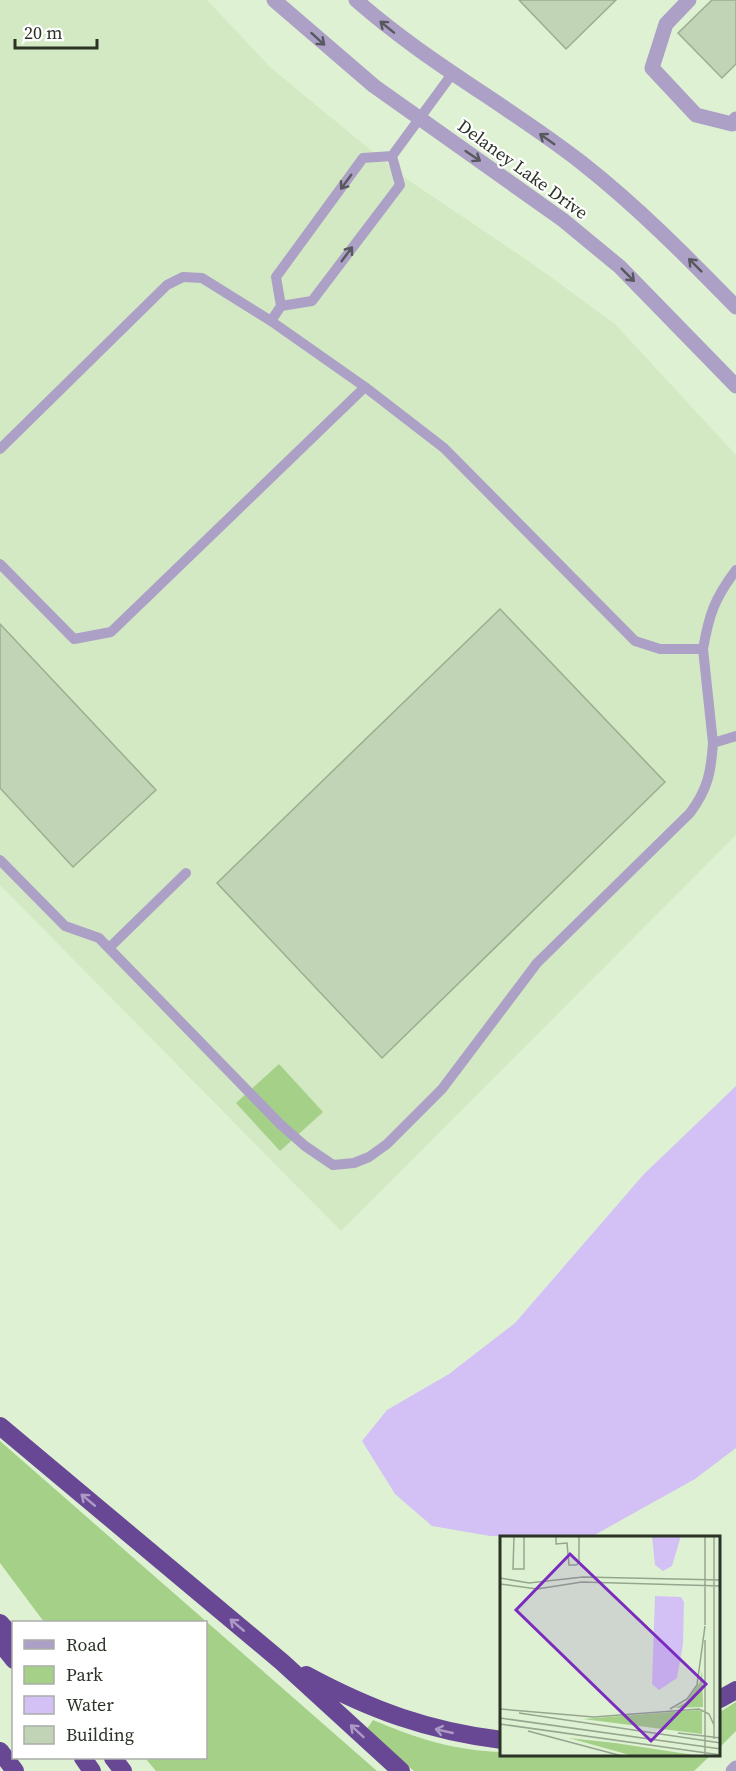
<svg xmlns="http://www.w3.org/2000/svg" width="736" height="1771" viewBox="0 0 736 1771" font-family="'Source Serif 4',serif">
	<rect width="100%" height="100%" fill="#def2d3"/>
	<path fill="#d2e9c3" d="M0,0h207l63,67 132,109 128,86 85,62 121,131v380l-395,396 -341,-346z"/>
	<path fill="#a4d088" d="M279,1064l44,48 -43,39 -44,-48z
		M0,1441l377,330h-221l-11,-13h61v-136h-162l-44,-59z
		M736,1702v29l-16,16v-35z
		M373,1720c42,18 83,31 129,32v2l209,1 -17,16h-280l-48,-41z"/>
	<path fill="#d3c1f5" d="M736,1086v362l-41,31 -104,58h-57l-44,-1 -58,-10 -37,-32 -33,-53 25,-31 62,-36 66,-51 129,-149z"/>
	<path fill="#c1d4b6" stroke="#9bae90" stroke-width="1.5" d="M519,0h97l-50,49z
		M712,0h24v64l-14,14 -44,-45z
		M500,609l165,173 -283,276 -165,-175z
		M0,624l156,166 -83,77 -73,-79z"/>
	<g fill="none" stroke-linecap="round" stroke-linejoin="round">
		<path stroke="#ada0c6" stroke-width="10" d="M281,306l31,-5 88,-116 -8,-29
			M271,321l10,-15 -5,-29 87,-119 29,-2 60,-82
			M0,449l167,-164 16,-8 19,1 69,43 94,66
			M0,564l74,75 37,-7 254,-245 79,61 191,193 25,8h43c6,-34 11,-50 33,-79
			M703,649l10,94
			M0,860l65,66 34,12 181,186 25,22 28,19 21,-2 15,-6 18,-13 55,-55 95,-126 153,-150c18,-24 21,-41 23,-70l23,-7
			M109,948l77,-75"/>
		<path stroke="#ada0c6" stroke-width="15" d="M689,0l-23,24 -14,44 44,47 36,9 4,-5"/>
		<path stroke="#ada0c6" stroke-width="15" d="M274,0l100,86 189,134 57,47 116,119
			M356,0c70,62 153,106 226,163 56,44 105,94 154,144
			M733,1771l3,-3"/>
		<path stroke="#684795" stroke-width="18" d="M0,1426l282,236 119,109
			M0,1623l14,16
			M0,1642l14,18
			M306,1675c65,35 122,56 196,65
			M720,1699l16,-9
			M0,1751l15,20
			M83,1758l9,13
			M113,1758l10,13"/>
	</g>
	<defs><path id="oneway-shaft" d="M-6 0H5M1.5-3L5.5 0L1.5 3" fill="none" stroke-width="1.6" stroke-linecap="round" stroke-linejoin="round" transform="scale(1.5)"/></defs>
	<g stroke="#58595f">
		<use href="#oneway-shaft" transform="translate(387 27) rotate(-141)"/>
		<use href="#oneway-shaft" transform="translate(318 39) rotate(42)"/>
		<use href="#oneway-shaft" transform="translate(547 139) rotate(-145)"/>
		<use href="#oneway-shaft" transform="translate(473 156) rotate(34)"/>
		<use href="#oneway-shaft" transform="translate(346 182) rotate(126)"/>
		<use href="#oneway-shaft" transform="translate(347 254) rotate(-53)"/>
		<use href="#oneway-shaft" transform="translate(695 265) rotate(-135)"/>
		<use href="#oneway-shaft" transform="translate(628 275) rotate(45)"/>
	</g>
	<g stroke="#ac9ac5">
		<use href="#oneway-shaft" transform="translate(88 1500) rotate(-140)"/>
		<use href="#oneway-shaft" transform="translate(237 1625) rotate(-140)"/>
		<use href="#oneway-shaft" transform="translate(357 1731) rotate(-137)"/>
		<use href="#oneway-shaft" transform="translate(444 1731) rotate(-167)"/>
	</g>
	<g text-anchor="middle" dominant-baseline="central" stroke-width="4.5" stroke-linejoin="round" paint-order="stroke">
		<g font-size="18" fill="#2b3327" stroke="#fff">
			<text transform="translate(523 169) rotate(36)">Delaney Lake Drive</text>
		</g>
	</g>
	<g transform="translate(500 1536)">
		<rect width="220" height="220" fill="#def2d3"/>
		<path d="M202,134l1,37 -28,1 11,-6 14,-20zM198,174l4,1v23l-119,-15zM69,202l46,5 86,13h-68z" fill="#a4d088"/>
		<path d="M152,0h29l-9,30 -9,5 -8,-6zM155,60l26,1 3,5 -1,42 -6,34 -18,12 -7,-6z" fill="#d3c1f5"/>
		<path fill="none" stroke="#96a68e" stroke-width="1.5" d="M14,0l-1,33h11v-33M56,0v8l11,-1 2,22h7l3,-2v-27M205,0v89M214,0v203M0,42l29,5 54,-6 138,3M0,48l37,5 45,-7 139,4M205,104v116M0,173l94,8 105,-8 10,5 5,11M170,173l17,-10 10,-14 8,-59M19,177l202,30M0,182l221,31M0,188l221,31M28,195l94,25M178,197l43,5"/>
		<path fill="#7b2cbf" fill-opacity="0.15" stroke="#7b2cbf" stroke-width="3" d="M70,18l136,130 -55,57 -135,-131z"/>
		<rect width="220" height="220" fill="none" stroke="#2b3327" stroke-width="3"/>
	</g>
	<rect x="12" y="1621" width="195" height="138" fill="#ffffff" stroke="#aaada9" stroke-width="1.5"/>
	<rect x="24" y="1640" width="30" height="9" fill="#ada0c6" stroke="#aaada9" stroke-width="1.5"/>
	<text x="66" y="1651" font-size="18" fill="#2b3327">Road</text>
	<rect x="24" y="1666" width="30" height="18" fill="#a4d088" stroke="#aaada9" stroke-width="1.5"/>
	<text x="66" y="1681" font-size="18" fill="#2b3327">Park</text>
	<rect x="24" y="1696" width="30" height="18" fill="#d3c1f5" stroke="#aaada9" stroke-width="1.5"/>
	<text x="66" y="1711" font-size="18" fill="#2b3327">Water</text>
	<rect x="24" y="1726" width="30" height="18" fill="#c1d4b6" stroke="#aaada9" stroke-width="1.5"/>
	<text x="66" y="1741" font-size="18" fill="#2b3327">Building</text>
	<path d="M15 39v9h82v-9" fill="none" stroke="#2b3327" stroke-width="3"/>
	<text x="24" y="39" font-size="18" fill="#2b3327" stroke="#ffffff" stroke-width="4.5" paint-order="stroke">20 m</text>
</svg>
